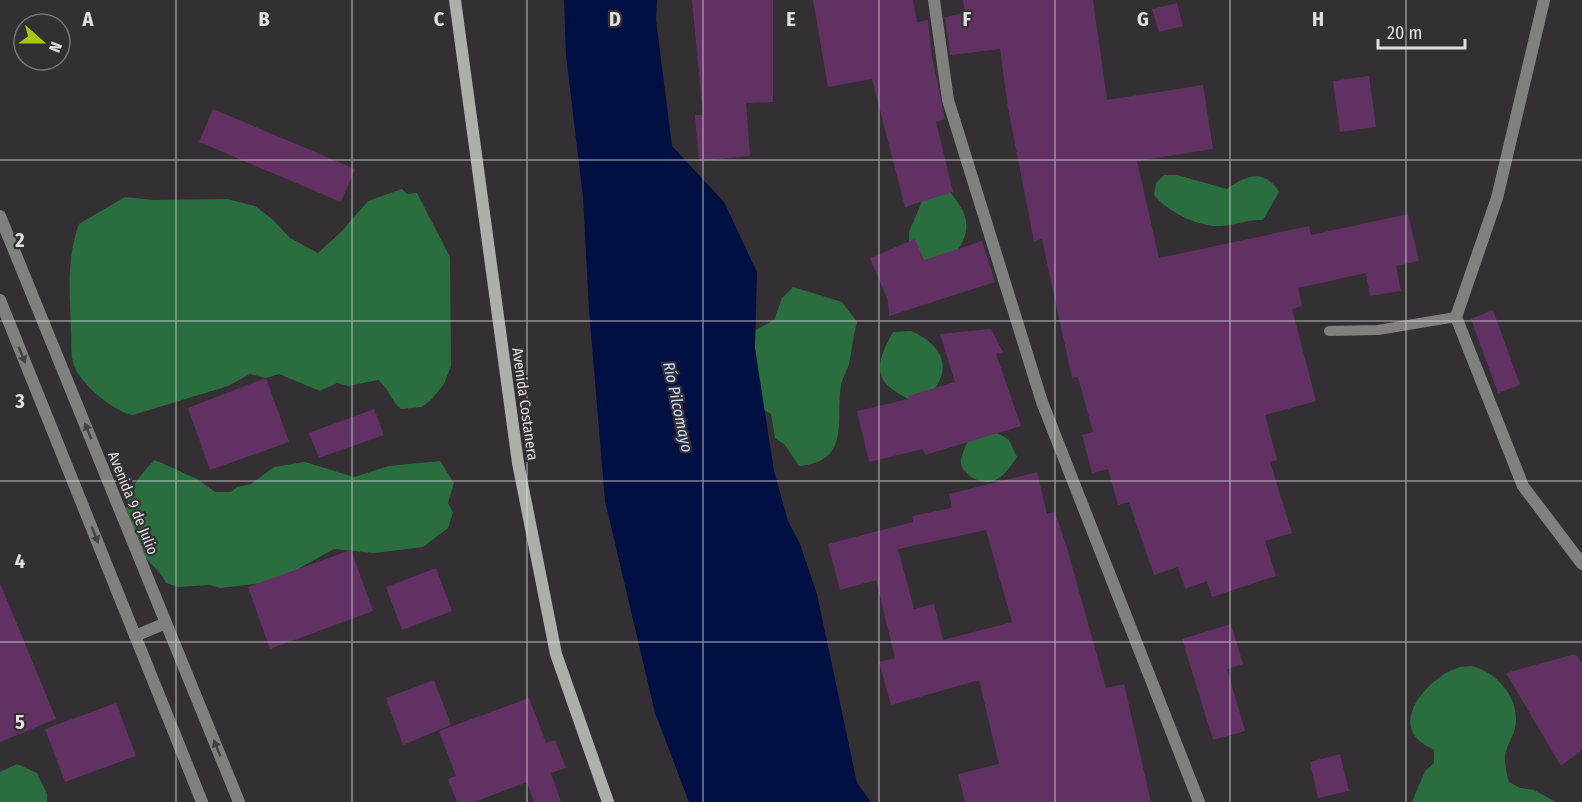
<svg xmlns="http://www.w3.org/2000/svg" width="1582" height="802" viewBox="0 0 1582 802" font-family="'Fira Sans Condensed',sans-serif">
	<rect width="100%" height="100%" fill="#342f33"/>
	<path fill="#2a6e3f" d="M1164,175h13l50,14c20,-15 38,-20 52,3l-16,28c-15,-1 -27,5 -42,6 -23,1 -53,-14 -67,-31l2,-12z
		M402,189l5,5 10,-1 33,64 1,109 -7,18 -13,16 -9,7 -21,2c-11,-9 -12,-21 -23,-29l-30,6 -11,-3 -17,8 -41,-17 -13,4 -16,-4 -22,12 -95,29c-19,-3 -56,-33 -60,-53 -3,-10 -1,-22 -2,-32 -1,-36 -5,-71 8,-106l46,-27 29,3 73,-1 28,7 17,13 18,19 28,15 23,-21 27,-31z
		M926,192h24c18,23 23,35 6,61l-28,13 -19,-21v-13z
		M793,287l49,15 15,20c-4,14 -5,28 -8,42 -2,7 -7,14 -8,22 -6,32 11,76 -42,80l-14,-21 -10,-7 -4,-24 -11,-6 -8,-76 22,-12 8,-22z
		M911,331c24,10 42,30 25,56 -5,6 -13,12 -19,16 -40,-18 -47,-30 -24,-71z
		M992,430l17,10 8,17c-6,9 -13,20 -24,24 -11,4 -29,-5 -32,-17 -1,-7 4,-16 7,-23z
		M155,460l42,19 18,13h16l6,-5 14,-3 23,-17 31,-5 49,15 35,-11 51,-5 14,22 -6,20 5,9 -5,16 -25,19 -49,6 -40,-4 -36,20 -35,14 -43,5 -11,-3 -31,2 -12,-4c-6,-13 -24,-27 -32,-39 -20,-29 -2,-64 21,-84z
		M1471,666c27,6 50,34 44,62 -2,10 -11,21 -10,31 0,8 2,16 4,23l11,6 14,2 22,12h-144l13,-31 9,-8v-13c-7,-4 -14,-7 -19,-14 -18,-25 20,-61 42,-68 4,-2 10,-1 14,-2z
		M17,764l20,9 10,21v8h-47v-30z"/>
	<path fill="#001043" d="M564,0h93l-1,20 16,126 52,56 33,70 -2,76 19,123 14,50 12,23 17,50 40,189 14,19h-182l-34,-89 -50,-212 -16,-191 -6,-113 -17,-141z"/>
	<path fill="#623164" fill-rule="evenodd" d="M692,0h81v102l-27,1 4,53 -51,5 -4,-46h8z
		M813,0h100l4,22 11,-2 4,37 13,62 -9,3 17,70 -48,15 -33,-128 -44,8z
		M963,0h130l14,100 96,-15 10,64 -76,12 22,97 150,-32 2,9 97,-21 11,47 -23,5 5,25 -31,5 -4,-23 -68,15 4,18 -10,3 24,92 -51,14 12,45 -7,2 22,71 -27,8 11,35 -64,21 -5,-16 -22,8 -7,-22 -24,8 -25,-73 -11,3 -10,-36 -16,4 -10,-38 11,-3 -15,-55 -6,1 -30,-139 -8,2 -26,-133 -8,-59 -50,6 -5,-38 20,-4z
		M1177,3l6,23 -24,6 -7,-23z
		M1369,76l7,51 -36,5 -7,-51z
		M213,109l142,60 -14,33 -142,-60z
		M915,239l9,21 58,-19 13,41 -106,34 -1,-15 -18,-43z
		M1493,310l27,75 -22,8 -27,-74z
		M991,329l12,23 -7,2 25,72 -96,29 -2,-6 -54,13 -12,-51 52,-12 -1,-3 47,-14 -15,-48z
		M266,378l23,64 -79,28 -22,-62z
		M374,409l10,26 -65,23 -10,-25z
		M1037,472l10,42 8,-2 12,36 39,140 18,-4 27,118h-186l-7,-28 41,-10 -20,-84 -88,25 -12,-43 16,-4 -19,-78 -36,10 -12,-46 85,-22 -1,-6 40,-8 -3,-14zM986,530l26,92 -69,18 -9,-36 -20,5 -16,-60z
		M351,550l22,61 -103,38 -22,-62z
		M436,568l16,43 -50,19 -16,-43z
		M0,583l56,136 -56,23z
		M1231,624l12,40 -16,5 18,62 -32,9 -31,-101z
		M1575,654l7,9v87l-21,16 -55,-93z
		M434,680l17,45 -48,20 -17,-47z
		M529,698l17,45 9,-3 11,28 -15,5 10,29h-27l-7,-20 -53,20h-17l-9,-23 8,-3 -17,-45z
		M116,703l20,53 -71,26 -20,-53z
		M1340,754l9,37 -31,7 -8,-36z"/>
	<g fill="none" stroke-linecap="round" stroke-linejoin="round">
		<path stroke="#80817e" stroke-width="10" d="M1329,331l49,-1 78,-13"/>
		<path stroke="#80817e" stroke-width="12" d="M934,0l14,100 94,302 157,400
			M1544,0l-47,198 -41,119 67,169 59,78
			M0,216l239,586
			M0,300l202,502
			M135,636l31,-13"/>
		<path stroke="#adafaa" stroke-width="12" d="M455,0l63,463 38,191 52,148"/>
	</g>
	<defs><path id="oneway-solid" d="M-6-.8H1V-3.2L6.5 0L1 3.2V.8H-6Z" transform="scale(1.5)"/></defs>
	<g fill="#433f42">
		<use href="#oneway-solid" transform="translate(22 355) rotate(68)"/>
		<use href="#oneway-solid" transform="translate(88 431) rotate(-112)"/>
		<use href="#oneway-solid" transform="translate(95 535) rotate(68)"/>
		<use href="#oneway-solid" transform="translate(217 748) rotate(-112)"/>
	</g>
	<path fill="none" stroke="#e2dfe2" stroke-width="1.5" stroke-opacity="0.55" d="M176,0v802M352,0v802M527,0v802M703,0v802M879,0v802M1055,0v802M1230,0v802M1406,0v802M0,160h1582M0,321h1582M0,481h1582M0,642h1582"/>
	<g text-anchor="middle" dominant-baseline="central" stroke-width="4.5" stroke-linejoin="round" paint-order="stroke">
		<g font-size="15" fill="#e2dfe2" stroke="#342f33">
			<text transform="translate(525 404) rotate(82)">Avenida Costanera</text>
			<text transform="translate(133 503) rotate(68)">Avenida 9 de Julio</text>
		</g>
		<g font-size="16" font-style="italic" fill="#c7dcff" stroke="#342f33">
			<text transform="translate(678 407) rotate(78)">Río Pilcomayo</text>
		</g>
	</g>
	<g font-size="20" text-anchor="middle" font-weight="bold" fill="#e2dfe2" stroke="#342f33" stroke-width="4.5" stroke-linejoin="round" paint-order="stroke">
		<text x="88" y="26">A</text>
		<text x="264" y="26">B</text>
		<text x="439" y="26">C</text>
		<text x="615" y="26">D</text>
		<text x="791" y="26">E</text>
		<text x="967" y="26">F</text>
		<text x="1143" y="26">G</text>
		<text x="1318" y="26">H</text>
		<text x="20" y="247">2</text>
		<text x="20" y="408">3</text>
		<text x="20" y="568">4</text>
		<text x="20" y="729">5</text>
	</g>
	<g transform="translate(42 42) rotate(111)"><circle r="28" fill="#342f33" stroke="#7a7579" stroke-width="1.5"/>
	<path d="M0-4.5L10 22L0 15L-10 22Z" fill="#acc613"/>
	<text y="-9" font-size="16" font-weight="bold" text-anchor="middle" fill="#e2dfe2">N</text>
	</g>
	<path d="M1378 39v9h87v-9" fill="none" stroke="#e2dfe2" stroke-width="3"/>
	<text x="1387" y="39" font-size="18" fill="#e2dfe2" stroke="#342f33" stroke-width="4.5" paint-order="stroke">20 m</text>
</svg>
